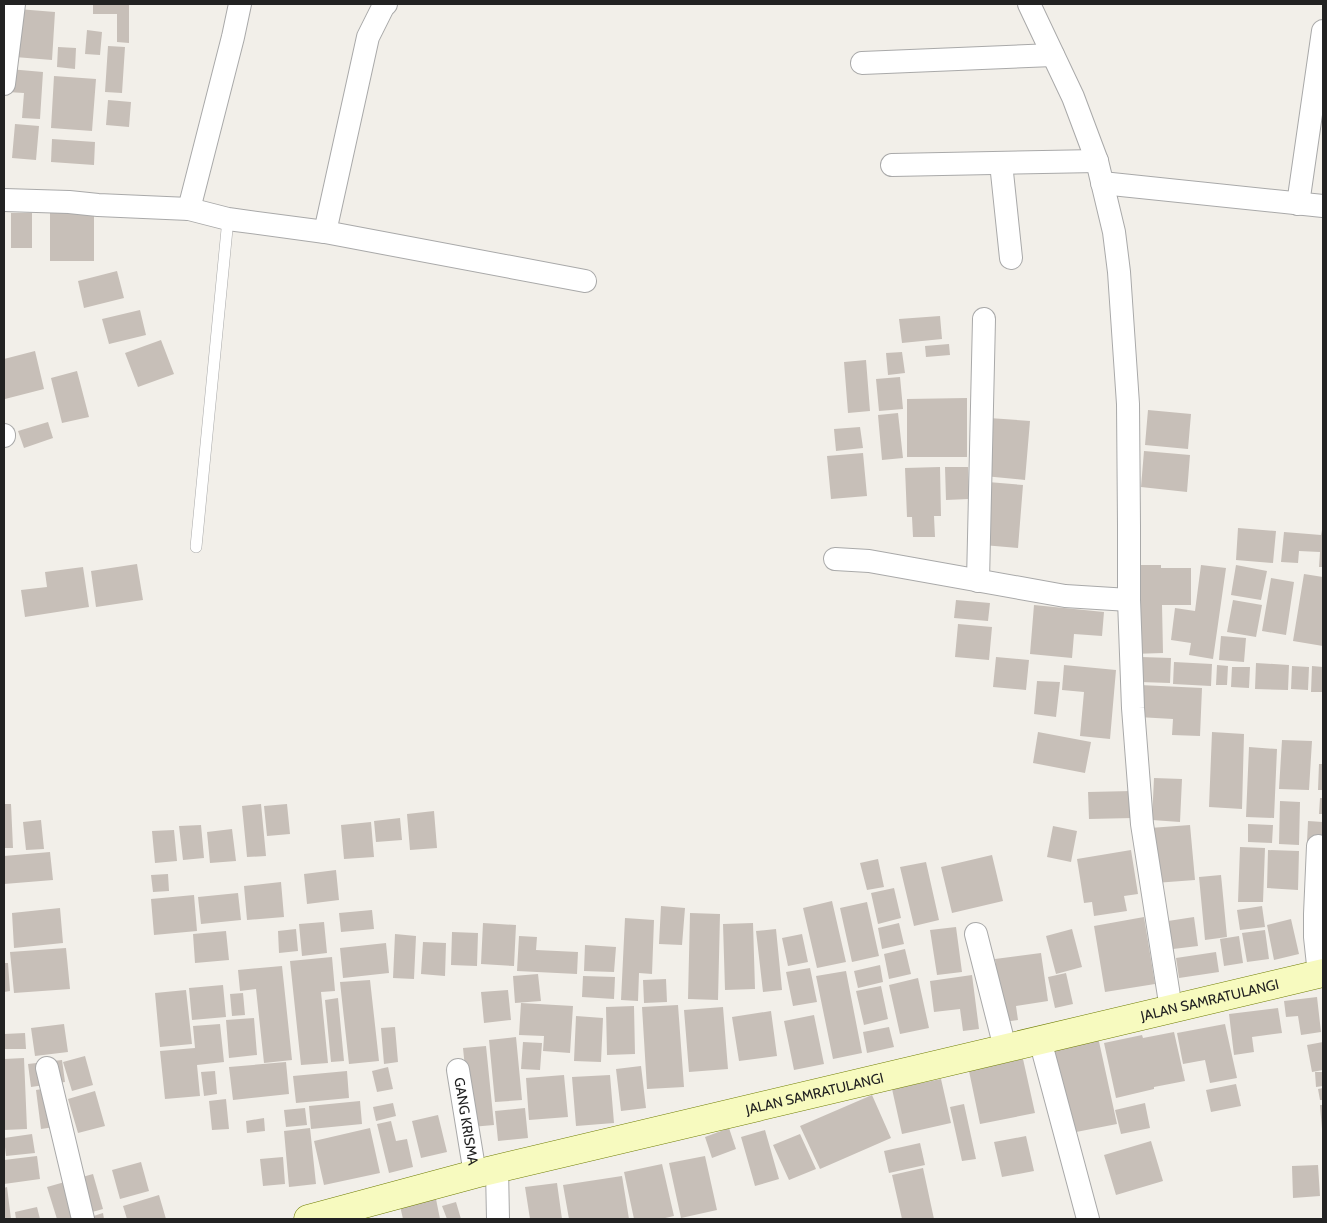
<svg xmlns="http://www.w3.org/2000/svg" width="1327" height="1223" viewBox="0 0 1327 1223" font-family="Cabin,sans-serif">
	<rect width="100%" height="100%" fill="#f2efe9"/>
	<path fill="#c7bfb8" d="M93,4h36v39l-12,-1v-28h-24z
		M18,9l37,3 -3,48 -37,-3z
		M87,30l15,2 -2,23 -15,-1z
		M108,46l17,1 -3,46 -17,-1z
		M58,47l18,1 -1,21 -18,-2z
		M9,69l34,3 -3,47 -18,-1 2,-25 -17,-1z
		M54,76l42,3 -4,52 -41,-3z
		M108,100l23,2 -2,25 -23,-2z
		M15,124l24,2 -3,34 -24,-2z
		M52,139l43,3 -1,23 -43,-3z
		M50,211h44v50h-44z
		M11,213h21v35h-21z
		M117,271l7,27 -40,10 -6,-27z
		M140,310l6,25 -37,9 -7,-25z
		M940,316l2,23 -40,4 -3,-24z
		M161,340l13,34 -36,13 -13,-34z
		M949,344l1,11 -24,2 -1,-11z
		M35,351l9,38 -39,10 -1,-40z
		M902,352l3,21 -17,2 -2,-22z
		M866,360l4,51 -22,2 -4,-51z
		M77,371l12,46 -27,6 -11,-45z
		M900,377l3,32 -24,2 -3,-32z
		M967,398v59h-60v-58z
		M1148,410l43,4 -3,35 -43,-4z
		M898,413l5,45 -21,2 -4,-45z
		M989,418l41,3 -5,59 -41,-4z
		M48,422l5,16 -29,10 -6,-17z
		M860,427l3,21 -27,3 -2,-22z
		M1144,451l46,4 -3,37 -46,-5z
		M863,453l4,43 -36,3 -4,-43z
		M940,467l1,49h-7l1,21h-22l-1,-20h-5l-2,-49z
		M945,467h23l1,32 -23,1z
		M988,482l35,3 -5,63 -35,-3z
		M1238,528l38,3 -3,32 -37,-3z
		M1322,530h1v37h-4l1,-15 -21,-1 -1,12 -17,-1 3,-30 37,3z
		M137,564l6,36 -47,7 -5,-36z
		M1130,565h31v3h30v37h-29l1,48 -31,1z
		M1201,565l25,3 -13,91 -24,-4 2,-12 -20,-3 4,-32 20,3z
		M1236,565l31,6 -6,29 -30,-5z
		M83,567l6,40 -64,10 -4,-27 26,-3 -2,-15z
		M1304,574l19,3v69l-30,-5z
		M1271,578l23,4 -8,53 -24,-4z
		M956,600l34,3 -2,18 -34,-3z
		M1233,600l29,5 -6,32 -29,-5z
		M1034,605l70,7 -2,24 -28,-2 -2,24 -42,-4z
		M958,624l34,3 -3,33 -34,-3z
		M1221,636l25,2 -2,24 -25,-2z
		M996,657l33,3 -3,30 -33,-3z
		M1141,657l30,1 -1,25 -30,-1z
		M1174,662l38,2 -1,22 -38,-2z
		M1256,663l33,2 -1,25 -33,-1z
		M1064,665l52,5 -6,69 -30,-3 4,-44 -22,-2z
		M1217,665l11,1 -1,19h-11z
		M1292,666l17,1 -1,23 -17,-1z
		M1312,666l11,1v25h-12z
		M1232,667h18l-1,21 -18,-1z
		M1037,681l23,1 -4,35 -22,-3z
		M1140,685l62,3 -2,48 -28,-1 1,-16 -35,-2z
		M1038,732l53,10 -6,31 -52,-10z
		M1212,732l32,2 -2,75 -33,-2z
		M1282,740l30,1 -3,49 -30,-1z
		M1249,747l28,2 -3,69 -28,-1z
		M1319,764h4v26h-5z
		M1154,778l28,1 -2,43 -28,-2z
		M1132,791l1,27 -44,1 -1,-27z
		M1320,798h3v16h-4z
		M1280,801l20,1 -1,43 -20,-1z
		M4,804h7l2,44h-9z
		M261,804l5,52 -19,1 -5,-51z
		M287,804l3,30 -23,2 -3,-30z
		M434,811l3,37 -27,2 -3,-36z
		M400,818l2,22 -26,2 -2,-21z
		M41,820l3,29 -18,1 -3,-28z
		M1308,821l15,1v21l-16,-1z
		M371,822l3,35 -30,2 -3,-34z
		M1248,824l25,1 -1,18 -24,-1z
		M201,825l3,33 -21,2 -4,-34z
		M1190,825l5,55 -40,3 -5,-55z
		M1053,826l24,5 -6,31 -24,-5z
		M232,829l4,32 -26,2 -3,-31z
		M174,830l3,31 -22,2 -3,-32z
		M1240,847l25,1 -2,54h-25z
		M1131,850l7,44 -14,2 3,15 -33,5 -2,-14 -8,1 -7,-44z
		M1268,850l31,1 -1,39 -31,-2z
		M50,852l3,28 -49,4v-28z
		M992,855l11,46 -51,12 -11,-46z
		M878,859l6,28 -17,3 -7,-27z
		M926,862l13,58 -25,6 -14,-59z
		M336,870l3,30 -32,4 -3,-30z
		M168,874l1,17 -16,1 -2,-17z
		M1221,875l6,62 -22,3 -6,-63z
		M281,882l3,35 -37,3 -3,-34z
		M894,888l7,30 -23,6 -7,-31z
		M238,893l3,27 -40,4 -3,-27z
		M194,895l3,36 -43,4 -3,-36z
		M832,901l14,61 -29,6 -14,-60z
		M867,902l12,54 -27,6 -12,-54z
		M661,906l24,2 -3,37 -23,-1z
		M1262,906l3,21 -25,3 -3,-20z
		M60,908l3,35 -49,5 -2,-35z
		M372,910l2,19 -33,3 -2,-19z
		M690,913l30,1 -2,86 -30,-1z
		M1144,917l11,67 -50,8 -11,-66z
		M1194,917l4,29 -25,3 -5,-28z
		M625,918l29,2 -2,54 -13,-1 -1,28 -17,-1z
		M1291,919l8,35 -25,6 -7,-35z
		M324,922l3,31 -25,3 -3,-32z
		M483,923l33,2 -2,41 -33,-2z
		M753,923l2,66 -30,1 -2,-66z
		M899,923l5,21 -22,5 -4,-21z
		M956,927l6,45 -25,3 -7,-45z
		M296,929l2,22 -19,2 -1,-22z
		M776,929l6,61 -19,2 -7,-61z
		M1072,929l10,38 -26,7 -10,-38z
		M1265,930l4,29 -22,3 -5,-29z
		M226,931l3,29 -34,3 -2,-29z
		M452,932l26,1 -1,33 -26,-1z
		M395,934l21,2 -2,43 -21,-1z
		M802,934l6,28 -20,4 -6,-28z
		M519,936l18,1 -1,13 42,2 -1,22 -60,-3z
		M1239,936l4,27 -19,3 -4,-27z
		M423,942l23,1 -1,33 -24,-2z
		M386,943l3,30 -46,5 -3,-30z
		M585,945l31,2 -2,25 -30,-1z
		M66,948l4,41 -56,4 -4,-41z
		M905,949l6,25 -22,5 -5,-25z
		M1216,952l3,20 -40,6 -3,-20z
		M1041,953l7,48 -32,5 2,14 -14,2 -9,-63z
		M332,957l3,34 -14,1 7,71 -27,2 -11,-104z
		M4,963h4l2,28 -6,1z
		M880,965l3,17 -25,6 -4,-17z
		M282,966l10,94 -28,3 -8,-74 -16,2 -2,-21z
		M810,968l7,34 -24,4 -7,-34z
		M846,971l16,82 -29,6 -17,-83z
		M1066,973l7,31 -18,4 -7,-31z
		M538,974l3,27 -26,2 -2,-27z
		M972,975l7,54 -16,2 -3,-22 -26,3 -4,-31z
		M583,976l32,1 -1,22 -32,-2z
		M918,978l11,50 -29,6 -11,-49z
		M666,979l1,23 -23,1 -1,-23z
		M370,980l9,81 -30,3 -9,-82z
		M223,985l3,32 -34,3 -3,-32z
		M881,986l7,33 -24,6 -8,-34z
		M186,990l6,54 -32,3 -5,-54z
		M508,990l3,30 -27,3 -3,-31z
		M243,993l2,22 -13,1 -2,-22z
		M1317,997l4,35 -20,3 -3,-19 -12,1 -2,-16z
		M338,998l6,63 -13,1 -6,-62z
		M521,1003l52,3 -3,47 -27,-2 1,-15 -25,-1z
		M678,1005l6,82 -37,2 -5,-82z
		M634,1006l1,48 -28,1 -1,-48z
		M723,1007l5,62 -39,3 -5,-62z
		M1278,1008l4,25 -30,4 2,15 -20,3 -5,-41z
		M771,1011l6,45 -38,5 -7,-44z
		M814,1015l10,49 -30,6 -10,-49z
		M576,1016l27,2 -2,44 -27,-1z
		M254,1018l3,37 -28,3 -3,-38z
		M64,1024l4,28 -33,4 -4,-28z
		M220,1024l4,38 -27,3 3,31 -35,3 -5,-48 35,-3 -2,-22z
		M1225,1024l12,54 -27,5 -5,-23 -22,4 -6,-31z
		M395,1027l3,35 -14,2 -3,-36z
		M889,1027l5,20 -27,6 -4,-21z
		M1174,1032l11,49 -31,6v2l-38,9 -12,-55 38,-8 1,3z
		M25,1033l1,16h-22v-15z
		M516,1037l6,63 -27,2 -6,-62z
		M1098,1037l19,87 -46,9 -19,-87z
		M523,1042l19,1 -2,27 -19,-1z
		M1323,1042v28l-11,2 -5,-27z
		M486,1046l8,79 -23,2 -8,-79z
		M85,1056l8,29 -21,6 -9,-29z
		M24,1058l3,71 -23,1v-71z
		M1023,1059l12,54 -55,11 -11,-53z
		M62,1060l3,22 -34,5 -3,-23z
		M286,1062l3,32 -56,6 -4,-33z
		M641,1066l5,42 -25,3 -5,-42z
		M388,1067l5,22 -16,3 -5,-21z
		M215,1071l2,23 -13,2 -3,-24z
		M347,1071l2,27 -53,5 -3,-27z
		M1315,1072h8v14l-7,1z
		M564,1075l4,42 -39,3 -3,-42z
		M610,1075l4,48 -38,3 -4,-49z
		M941,1079l10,44 -49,11 -10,-45z
		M1236,1084l5,22 -30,6 -5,-22z
		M61,1086l7,39 -27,4 -5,-39z
		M1323,1088v12h-3l-2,-11z
		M95,1091l10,35 -27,7 -10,-34z
		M872,1095l19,43 -71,31 -20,-43z
		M226,1099l3,30 -17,1 -3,-29z
		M360,1101l2,23 -51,5 -2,-23z
		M393,1103l3,13 -20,5 -3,-14z
		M1145,1103l5,25 -29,6 -6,-24z
		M964,1104l12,55 -14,2 -12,-54z
		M1320,1105h3v24h-1z
		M305,1108l2,17 -21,2 -2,-17z
		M525,1108l3,30 -30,3 -3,-30z
		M438,1115l9,37 -26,6 -9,-37z
		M264,1118l1,13 -18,2 -1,-12z
		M391,1121l5,20 11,-2 6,28 -24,6 -12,-49z
		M310,1128l6,56 -27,3 -5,-56z
		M370,1128l10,45 -56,12 -10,-44z
		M729,1128l7,21 -24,9 -7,-21z
		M765,1130l14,49 -24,7 -14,-49z
		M32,1134l3,19 -29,3 -2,-18z
		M800,1134l16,35 -27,11 -16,-35z
		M1026,1136l8,35 -32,6 -8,-35z
		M1151,1141l12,40 -47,14 -12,-40z
		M920,1143l5,22 -36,8 -5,-22z
		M37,1156l3,23 -36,5v-24z
		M705,1156l12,54 -36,8 -12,-55z
		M283,1157l2,27 -22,2 -3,-27z
		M141,1162l8,29 -29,8 -8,-29z
		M662,1164l12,52 -13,3h-27l-10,-47z
		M1318,1165l2,31 -27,2 -1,-32z
		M923,1168l11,51h-32l-10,-44z
		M93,1174l10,35 -36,10h-10l-10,-32z
		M622,1176l7,43h-60l-6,-34z
		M557,1183l5,36h-32l-5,-32z
		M7,1187l4,32h-7v-31z
		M159,1195l7,24h-39l-4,-13z
		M436,1199l4,20h-37l-3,-13z
		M456,1202l5,17h-14l-5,-13z
		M37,1207l3,12h-24l-1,-7z
		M103,1213l1,6h-20z"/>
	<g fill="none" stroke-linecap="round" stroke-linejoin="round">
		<g stroke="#a9a9a9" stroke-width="12">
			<path id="lane" d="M196,547l32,-328"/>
		</g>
		<g stroke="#a9a9a9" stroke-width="24">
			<g id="street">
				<path d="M1029,4l44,93 24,64 17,71 5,40 9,132 1,121v75l4,108 9,116 29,185"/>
				<path d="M862,63l191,-8"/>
				<path d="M4,84l10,-80"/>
				<path d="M1001,163l10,95"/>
				<path d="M892,165l205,-4"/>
				<path d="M1102,183l221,23"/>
				<path d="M4,200l65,2 29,3 91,4 39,10 97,13 260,49"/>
				<path d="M1298,204l25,-173"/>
				<path d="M189,209l44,-172 7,-33"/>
				<path d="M325,232l43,-195 15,-30 3,-3"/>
				<path d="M4,435v1"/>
				<path d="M835,559l34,2 196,35 64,4"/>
				<path d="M978,581l6,-262"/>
				<path d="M1318,846l-3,68v23l4,37"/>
				<path d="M976,934l29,114"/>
				<path d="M1040,1040l48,179"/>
				<path d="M47,1068l36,151"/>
				<path id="s1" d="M458,1070l17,104"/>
				<path d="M497,1169l1,50"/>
			</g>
		</g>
		<g stroke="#707d05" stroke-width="29">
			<g id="secondary">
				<path id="s2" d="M308,1219l167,-45 848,-201"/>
			</g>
		</g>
		<use href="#lane" stroke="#fff" stroke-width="11"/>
		<use href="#street" stroke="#fff" stroke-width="22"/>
		<use href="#secondary" stroke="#f7fabf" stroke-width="28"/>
	</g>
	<g text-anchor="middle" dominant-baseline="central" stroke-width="5" stroke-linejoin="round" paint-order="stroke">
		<g font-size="14" fill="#222" stroke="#fff">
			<text stroke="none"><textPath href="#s2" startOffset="928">JALAN SAMRATULANGI</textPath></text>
			<text stroke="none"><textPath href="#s2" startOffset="522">JALAN SAMRATULANGI</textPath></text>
			<text stroke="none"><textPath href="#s1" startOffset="52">GANG KRISMA</textPath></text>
		</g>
	</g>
	<rect width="1327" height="1223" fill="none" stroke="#222222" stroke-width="10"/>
</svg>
